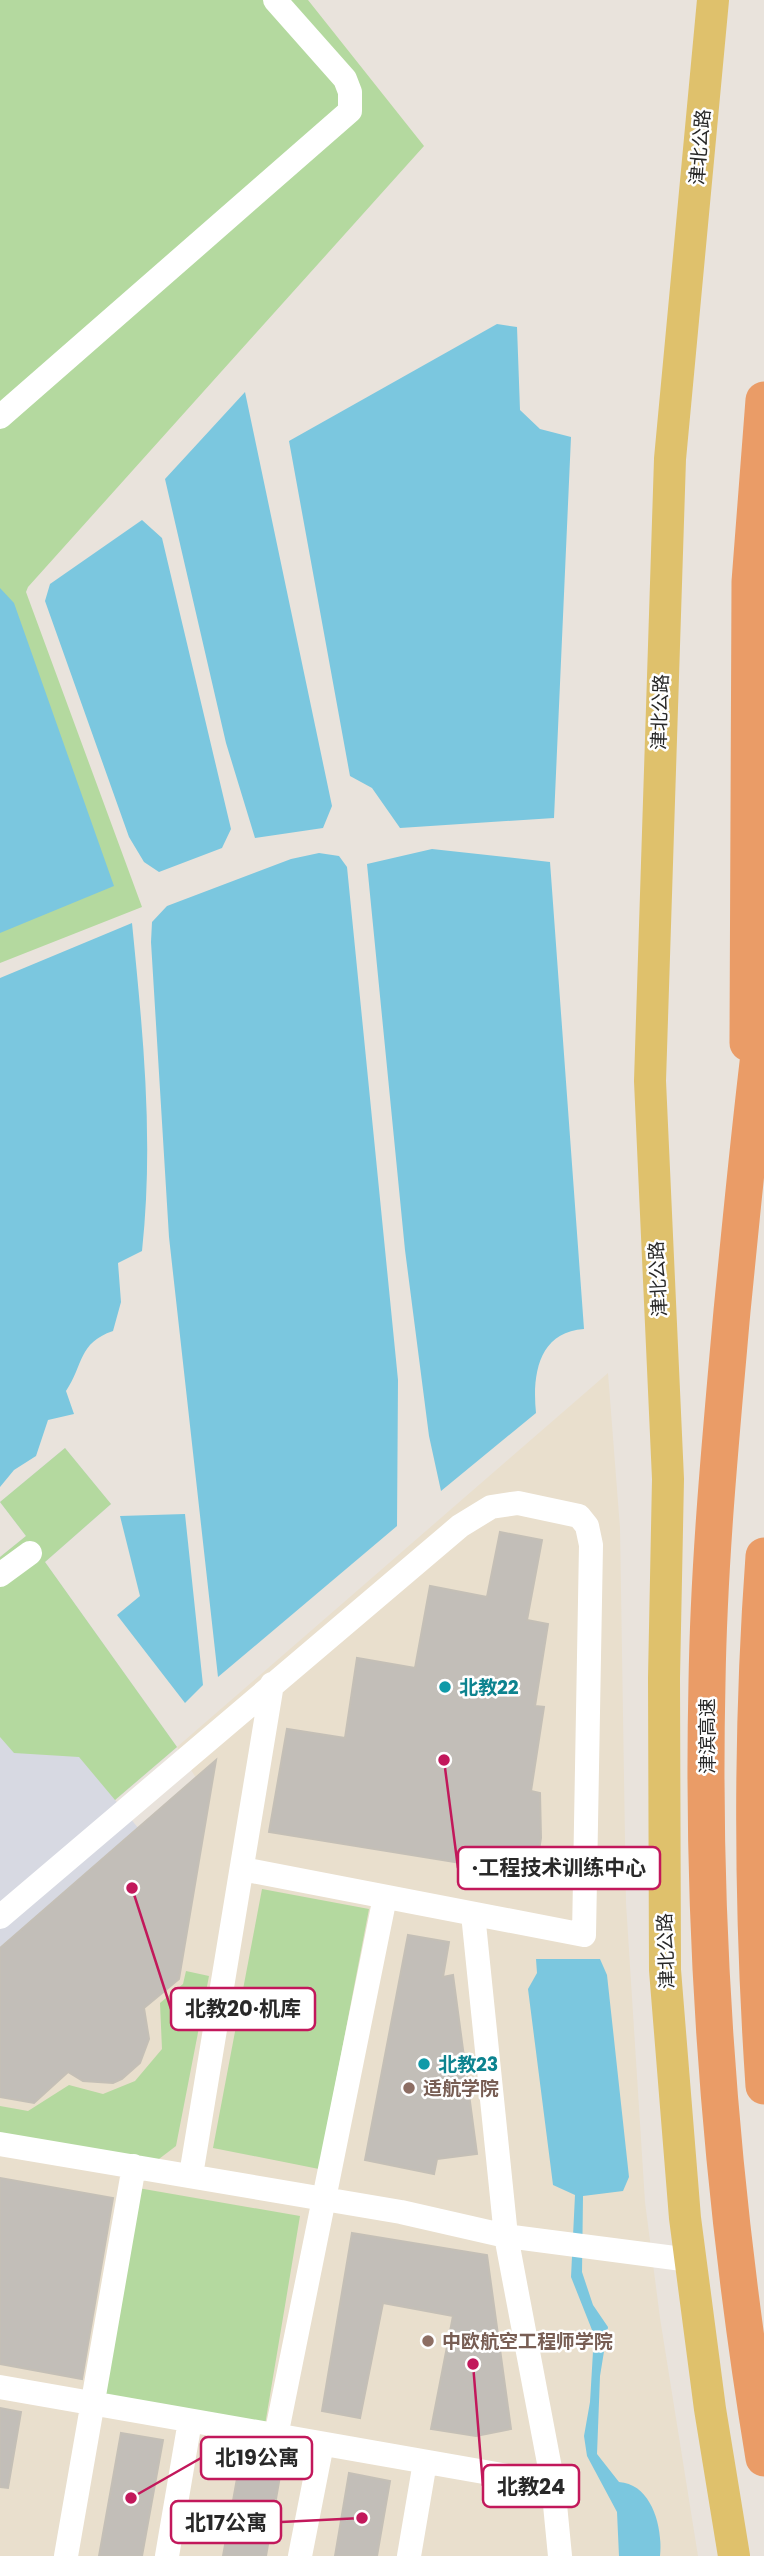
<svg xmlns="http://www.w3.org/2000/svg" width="764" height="2556" viewBox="0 0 764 2556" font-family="Poppins,'Noto Sans SC',sans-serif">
	<rect width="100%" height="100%" fill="#e9e3dc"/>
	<path fill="#e9dfcd" d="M608,1373l12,155 6,375 19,299 15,116 38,238h-698v-608l196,-170 -19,-31z"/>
	<path fill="#d7d9e2" d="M65,1448l46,56 -66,58 132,185 -62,53 24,29 -139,119v-391l26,-21 -26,-34z"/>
	<path fill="#b4d99f" d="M0,0h308l116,146 -396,441 -2,5 116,315 -142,56z
		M65,1448l46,56 -66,58 132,185 -62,53 -36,-43 -65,-4 -14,-16v-180l26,-21 -26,-34z
		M262,1889l107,20 -50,260 -106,-21z
		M186,1971l23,5 -33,170 -21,16 -155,-27v-29l28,5 41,-26 34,9 32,-13 27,-32 -2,-46 23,-19z
		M138,2188l162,28 -35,209 -163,-28z"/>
	<path fill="#7bc7df" d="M497,324l20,3 3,83 20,19 31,8 -17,381 -154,10 -28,-40 -22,-12 -61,-335z
		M245,392l87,414 -9,22 -68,10 -29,-95 -61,-264z
		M142,520l20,18 69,291 -9,19 -63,24 -15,-10 -15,-25 -84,-236 5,-17z
		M0,588l14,15 100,283 -114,47z
		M432,849l118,13 34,467c-45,3 -52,45 -48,84l-95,78 -12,-55 -24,-186 -38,-386z
		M319,853l20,3 8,11 51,513 -1,146 -179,151 -49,-440 -18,-295 1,-20 15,-16 124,-47z
		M132,923c11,111 22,216 10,328l-24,12 3,39 -8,29c-35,12 -29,33 -47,60l8,23 -26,6 -12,36 -22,14 -14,17v-509z
		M185,1514l18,171 -18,18 -68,-88 23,-19 -20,-80z
		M536,1959h64l7,16 22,202 -6,14 -40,5 -1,76 11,33 15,22 -8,49 -3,78 22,28c33,2 44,46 41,74h-41l-2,-44 -30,-56 -3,-20 6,-34 4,-67 -23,-58 4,-82 -22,-10 -25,-196 9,-16z"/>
	<path fill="#c2beb8" stroke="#c4bfb6" stroke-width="2" d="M500,1532l42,8 -15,80 21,4 -13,82 9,1 -13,84 9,2 1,45 -6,37 -266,-43 18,-103 58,9 12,-80 58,10 15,-82 57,11z
		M216,1760l-37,219 -35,29 5,31 -9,24 -18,16 -9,4 -30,-2 -15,-9 -34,31 -34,-6v-149z
		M408,1935l41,7 -6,35 10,-2 24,179 -40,5 -3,15 -69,-14z
		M0,2178l113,20 -31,181 -82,-15z
		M352,2233l135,22 24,174 -35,7 -45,-7 22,-113 -70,-13 -23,115 -38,-7z
		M0,2408l21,4 -13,76 -8,-1z
		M121,2433l42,7 -21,116h-43z
		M242,2451l41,8 -17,97h-43z
		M349,2473l41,8 -13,75h-42z"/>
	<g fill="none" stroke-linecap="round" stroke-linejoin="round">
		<path stroke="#fff" stroke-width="24" d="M0,417l350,-306v-19l-5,-13 -70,-79
			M0,1575l30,-22
			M473,1914l33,322 47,248
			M0,1917l460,-391 31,-19 27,-4 61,13 8,10 4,19 -7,390 -342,-66
			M0,2144l401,68 105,24 184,24
			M191,2175l81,-491
			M0,2387l553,97 7,72
			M276,2436l109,-539
			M66,2556l68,-390
			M167,2556l23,-135
			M300,2556l22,-112
			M409,2556l16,-94"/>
		<path stroke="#dfc16c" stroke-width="32" d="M713,0l-43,459 -20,622 18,398 -4,199 1,292 20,248 25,191 24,147"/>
		<path stroke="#ea9c67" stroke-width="37" d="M764,1015c-13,98 -22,197 -32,296 -11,124 -23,247 -25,371 -6,259 15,520 57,776
			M748,1043l2,-461 14,-182
			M764,1556c-13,177 -12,353 0,530"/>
	</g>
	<g fill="#0f9aa8" stroke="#fff" stroke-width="2.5">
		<circle cx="445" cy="1687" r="7"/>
		<circle cx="424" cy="2064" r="7"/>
	</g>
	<g fill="#8d6e63" stroke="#fff" stroke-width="2.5">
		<circle cx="409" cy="2088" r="7"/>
		<circle cx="428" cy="2341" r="7"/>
	</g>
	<g text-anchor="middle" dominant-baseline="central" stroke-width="5" stroke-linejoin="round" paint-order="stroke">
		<g font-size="19" fill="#292929" stroke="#fff">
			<text transform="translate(700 147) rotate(-85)">津北公路</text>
			<text transform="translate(660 712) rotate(-88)">津北公路</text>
			<text transform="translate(658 1279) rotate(-93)">津北公路</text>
			<text transform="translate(707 1736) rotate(-90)">津滨高速</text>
			<text transform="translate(666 1951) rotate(-92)">津北公路</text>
		</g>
		<g font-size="19" font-weight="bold" fill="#0d838f" stroke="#fff" text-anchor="start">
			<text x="459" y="1687">北教22</text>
			<text x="438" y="2064">北教23</text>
		</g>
		<g font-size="19" font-weight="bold" fill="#785e54" stroke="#fff" text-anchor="start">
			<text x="423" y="2088">适航学院</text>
			<text x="442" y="2341">中欧航空工程师学院</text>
		</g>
	</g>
	<path fill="none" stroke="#c2185b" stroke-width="2.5" d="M444 1760L458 1868M132 1888L171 2009M131 2498L201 2458M473 2364L483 2486M362 2518L281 2522"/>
	<g fill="#c2185b" stroke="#fff" stroke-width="2.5">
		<circle cx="444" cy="1760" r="7"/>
		<circle cx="132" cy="1888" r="7"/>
		<circle cx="131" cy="2498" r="7"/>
		<circle cx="473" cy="2364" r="7"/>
		<circle cx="362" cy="2518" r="7"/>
	</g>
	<g fill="#fff" stroke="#c2185b" stroke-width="2.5">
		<rect x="458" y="1847" width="202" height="42" rx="7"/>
		<rect x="171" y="1988" width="144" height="42" rx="7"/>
		<rect x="201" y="2437" width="111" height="42" rx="7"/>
		<rect x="483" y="2465" width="96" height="42" rx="7"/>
		<rect x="171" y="2501" width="110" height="42" rx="7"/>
	</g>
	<g font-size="21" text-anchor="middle" font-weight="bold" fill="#292929">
		<text x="559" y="1875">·工程技术训练中心</text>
		<text x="243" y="2016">北教20·机库</text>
		<text x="257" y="2465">北19公寓</text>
		<text x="531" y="2494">北教24</text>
		<text x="226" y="2530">北17公寓</text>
	</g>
</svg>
